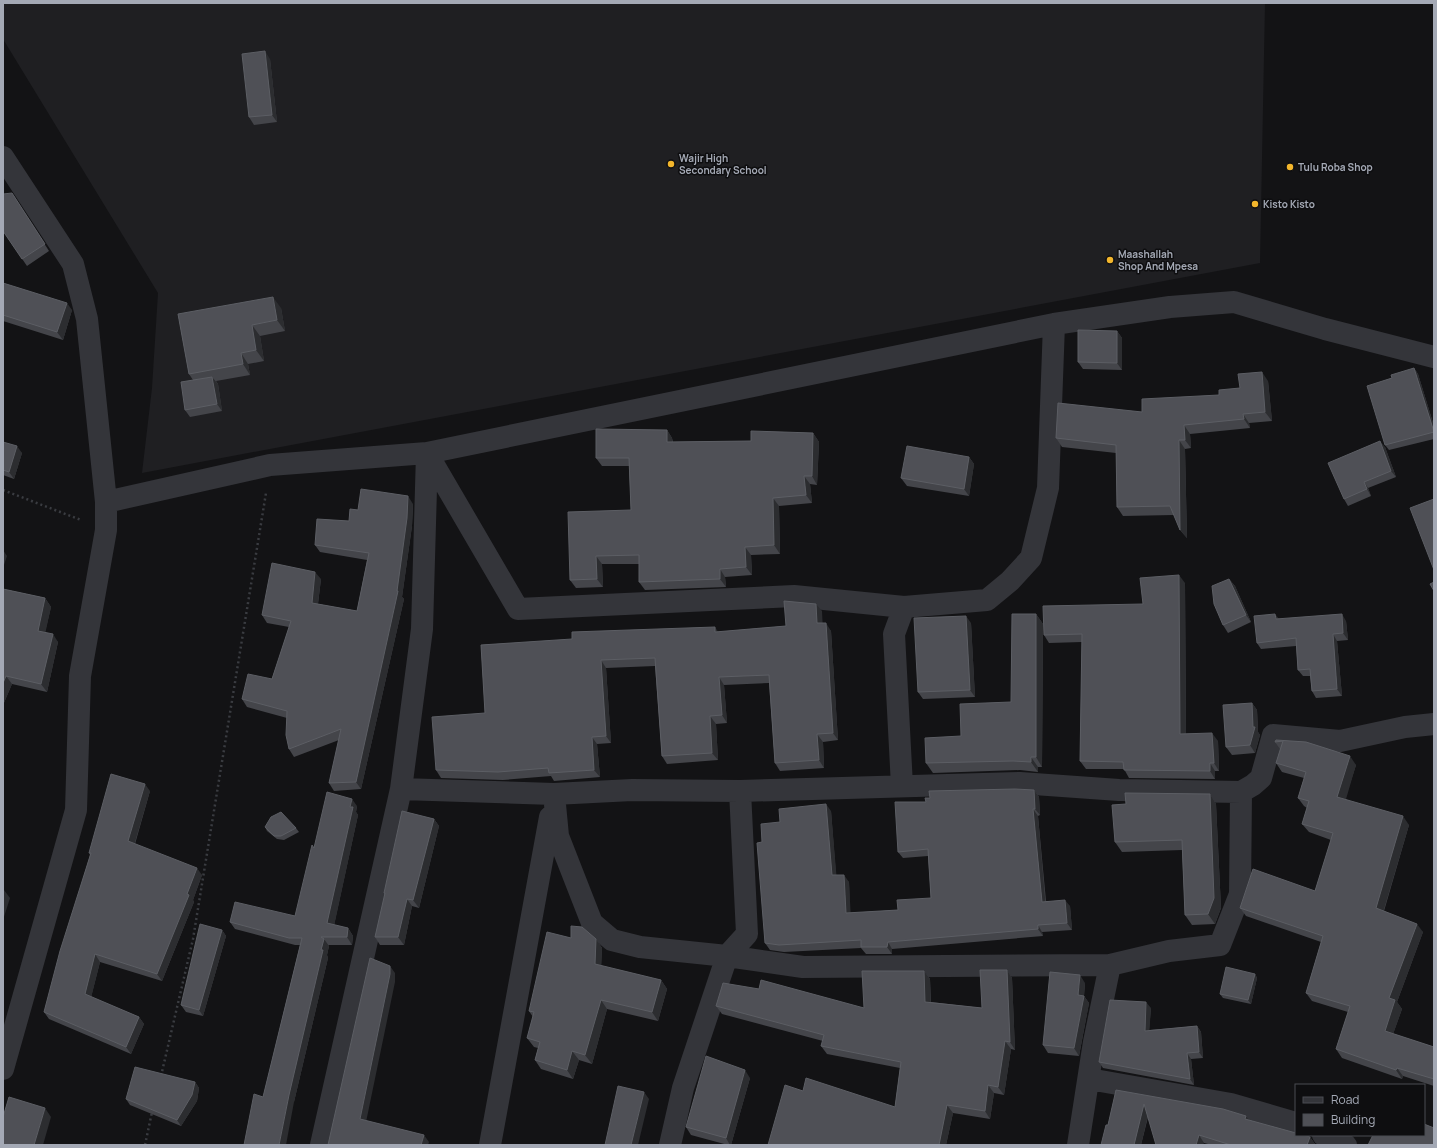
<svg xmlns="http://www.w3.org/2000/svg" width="1437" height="1148" viewBox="0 0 1437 1148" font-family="Manrope,sans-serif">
	<rect width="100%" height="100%" fill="#131315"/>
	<path fill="#1f1f22" d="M3,3h1262l-5,260 -1118,210 10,-85 6,-95 -155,-254z"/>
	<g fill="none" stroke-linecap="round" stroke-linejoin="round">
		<path stroke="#3a3c41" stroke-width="2.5" stroke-dasharray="2 3" stroke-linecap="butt" d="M3,490l78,30
			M161,1076l32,-137 73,-446
			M145,1145l7,-33"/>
		<path stroke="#34353a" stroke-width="22" d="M3,157l70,107 14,55 19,183
			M427,453l91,156 276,-13 110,11
			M902,786l-8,-152 10,-27 83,-7 23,-19 21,-23 17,-70 6,-164
			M401,789l153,5 78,-4 108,1 280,-8 99,7 122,2 12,-7 8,-7 12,-43 67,6 65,-14 29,-3
			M554,794l4,42 34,87 20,17 28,7 87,9 76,11 307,-2 59,-14 51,-6 20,-51 1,-102
			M3,1069l73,-259 4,-134 26,-146v-28l164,-37 157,-12 627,-129 116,-17 64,-5 91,27 109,28
			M1089,1079l142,25 65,19
			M1323,1135l23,10
			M321,1145l80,-356 21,-160 5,-176
			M490,1145l60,-328
			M670,1145l13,-57 44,-132 20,-22 -7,-143
			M1078,1145l16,-103 16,-77"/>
	</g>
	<path fill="#44454a" d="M270,59l7,63 -23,3 -5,-8z
		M12,193l37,58 -22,15 -24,-35z
		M3,283l69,27 -9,30 -60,-19z
		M281,308l4,23 -25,5 4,25 -16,3 2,11 -34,6 2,3 4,27 -32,6 -5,-7 8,-30 -4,-6 -11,-60z
		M1117,331l5,7v32l-39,-1 -5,-7z
		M1414,368l4,6 16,52v13l-45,11 -4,-5 7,-67z
		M1268,381l4,40 -23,2 1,5 -60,6 1,14 -6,1 2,89 -7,-8 -6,-15 -51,1 -6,-9 -1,-54 -54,-6 -6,-9 86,-26 77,-17 21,-7z
		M667,430l5,8 1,4 78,-1 62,-8 6,9 -2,43 -7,-1 2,19 -33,3 1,48 -29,1 1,20 -27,2 1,10 -81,3 -6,-8v-18h-37l1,23 -27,1 -6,-8 61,-70 -2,-44h-27l-6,-8z
		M3,442l19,11 -8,26 -11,-4z
		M1385,447l11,30 -28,11 3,8 -23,10 -4,-7z
		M969,457l5,7 -5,32 -62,-10 -6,-8z
		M413,504l-1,22 -10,71 2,2 -43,190 -27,2 -5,-8 10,-43 -45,17 -5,-8 -2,-31 -40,-11 -5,-8 30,-20 17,-52 -22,-4 -5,-8 59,-36 -3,25 39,7 10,-51 -47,-8 -5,-7 34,-24 9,-11z
		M1229,579l6,7 16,36 -23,11 -5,-8z
		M1185,583l1,151 32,7 1,30h-4v8l-86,-1 -5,-9h-38l-6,-8 2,-119 -33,1 -5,-8 99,-31z
		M3,589l42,9 6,9 -6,25 13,10 -11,50 -35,-8 -9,21z
		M822,611v12l9,8 7,109 -15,2 1,26 -44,3 -5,-8 -6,-80 -45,2 3,38 -11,1 2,36 -51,4 -5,-8 -7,-90 -49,2 5,75 -14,1 3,33 -46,4 -3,-5 -48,4 -62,-2 -5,-8 49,-57 -4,-68 238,-13 67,-6z
		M1036,614l7,10 -1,143h-4v5l-18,-2 -87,3 -7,-10 35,-27 50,-34z
		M1279,619l67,2 2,19 -11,1 5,55 -26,2 -4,-7 -2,-15h-7l-5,-6 -2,-24 -35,3 -4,-6z
		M971,623l4,74 -52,2 -5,-7z
		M1252,703l5,7 1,22 2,3 -5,18 -23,2 -6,-8z
		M1276,740l30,2 50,23 -11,34 64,26 -25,86 39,21 -26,70 5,7 -9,25 41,13v39l-31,-10 -1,3 -60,-21 -6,-9 12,-37 -36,-11 -6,-8 15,-51 -75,-26 -6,-8 75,-17 16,-51 -22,-8 -7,-8 5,-16 -3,-2 -6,-8 6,-20 -22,-6 -6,-9 4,-14 -5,-7z
		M1034,790l5,7 1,18 -2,1 8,85 24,5 2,24 -30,2 1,4 -151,13v5h-26l-5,-6 -77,4 -14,-2 -5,-7 -3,-101 18,-20 51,-11 5,64 13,7 1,31 48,-3 33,-12 -3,-42 -25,2 -5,-6 28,-50z
		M150,791l-15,53 67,31 -9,25 1,2 -32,79 -62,-19 -9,35 48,20 5,7 -13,30 -82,-35 -5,-7 46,-157 -1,-2z
		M1210,794l6,10 5,104 -6,16 -23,1 -7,-10 -3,-65 -60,2 -7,-10z
		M357,806l-1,6 2,3 -24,110 14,3 5,8 -1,9h-24l1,1 -2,9 1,3 -34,144 -31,-5 37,-152h-5l-60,-16 -5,-7 65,-6 19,-68z
		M434,819l5,7 -20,82 -7,-2 -8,39h-24l-5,-8 10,-42 -1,-2z
		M265,827l31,1 3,4 -15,8 -7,-1 -10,-8z
		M222,930l4,6 -23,80 -17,-4 -5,-7z
		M571,938l25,1 6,9 -1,18 60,14 6,9 -9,32 -51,-12 -15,55 -13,-4 -6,19 -32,-10 -6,-9 3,-12 -4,-1 -7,-9 6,-21 -4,-6z
		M1007,970l5,8 3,72 -4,-1 -7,46 -10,-2 -4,26 -37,-6 -7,32 -143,-54 92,16 5,-39 -73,-14 -6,-8 2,-5 -101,-27 -6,-8 148,2 60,-37 6,8 1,23 51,6z
		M1255,974l2,4 -6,26 -28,-6 -3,-4z
		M1085,983l-1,13 5,7 -10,53 -31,-3 -5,-8z
		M1151,1008l-2,22 48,-4 4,6 2,26 -12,1 3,26 -91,-17 -4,-6z
		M750,1078l-19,67h-3l-37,-10 -5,-8z
		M195,1082l4,6 -2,13 -16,25 -51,-21 -4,-6z
		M1116,1090l133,30 61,17 5,7 -1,1h-102l-8,-2 -56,-26 -7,28h-40l7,-20z"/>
	<path fill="#2c2d30" d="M265,51l5,8 7,63 -5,-7z
		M273,297l8,11 4,23 -8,-11z
		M67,303l5,7 -9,30 -6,-8z
		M252,325l8,11 4,25 -8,-11z
		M1117,331l5,7v32l-5,-7z
		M241,353l7,11 2,11 -7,-11z
		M1414,368l4,6 16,52v6z
		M1262,372l6,9 4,40 -7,-9z
		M212,377l6,7 4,27 -5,-7z
		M1243,414l6,9 1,5 -6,-9z
		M1184,425l6,9 1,14 -6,-8z
		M667,430l5,8 1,12 -6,-8z
		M813,433l6,9 -2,43 -5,-9z
		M1179,440l6,9 2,89 -7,-8z
		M1380,441l5,6 11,30 -5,-6z
		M17,446l5,7 -8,26 -5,-7z
		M969,457l5,7 -5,32 -5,-7z
		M804,476l6,8 2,19 -6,-8z
		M1364,482l4,6 3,8 -4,-7z
		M408,496l5,8 -1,22 -10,71 2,2 -43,190 -5,-7 41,-191z
		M773,498l6,8 1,48 -6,-9z
		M745,547l6,8 1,20 -6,-8z
		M3,550l4,6 -4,12z
		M596,556l6,8 1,23 -6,-8z
		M720,569l5,8 1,10 -6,-8z
		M315,572l6,7 -4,32 -5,-8z
		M1179,575l6,8 1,159 -6,-8z
		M1229,579l6,7 16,36 -5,-7z
		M45,598l6,9 -7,32 -6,-8z
		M816,604l6,7 1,20 -6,-8z
		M1036,614l7,10 -1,143 -6,-10z
		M1275,614l5,6 -4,-1z
		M1342,614l4,7 2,19 -5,-7z
		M966,616l5,7 4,74 -5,-7z
		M826,623l5,8 7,109 -5,-7z
		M715,627l5,8 -5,-3z
		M53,634l5,8 -11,50 -6,-8z
		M1333,634l4,7 5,55 -5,-7z
		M601,660l5,8 5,75 -5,-7z
		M6,676l6,8 -9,21v-22z
		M719,677l5,8 3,38 -5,-8z
		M1252,703l5,7 1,22 2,3 -5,18 -5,-8 3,-18z
		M710,716l6,8 2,36 -6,-7z
		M1212,733l6,8 1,30 -5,-8z
		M817,734l6,8 1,26 -5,-8z
		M592,737l5,7 3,33 -6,-7z
		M1350,756l6,9 -12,41 -7,-9z
		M1031,757l7,10v5l-7,-10z
		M1210,763l5,8v8l-5,-8z
		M145,784l5,7 -17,58 -5,-8z
		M1034,790l5,7 1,18 -5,-6z
		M1210,794l6,10 5,104 -6,16 -7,-10z
		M352,799l5,7 -1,6 2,3 -25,116 -6,-8z
		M826,804l5,7 6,71 -5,-7z
		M1033,809l5,7 8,93 -4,-7z
		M1403,816l6,9 -27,91 -6,-8z
		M434,819l5,7 -20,82 -6,-8z
		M197,868l5,7 -9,25 1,2 -32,79 -5,-7z
		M844,875l5,7 2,38 -5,-7z
		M4,890l6,8 -7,22v-25z
		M407,899l5,7 -8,39 -6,-8z
		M1065,900l5,6 2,24 -5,-7z
		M1417,924l6,8 -26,70 5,7 -11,31 -6,-9 4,-33z
		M1038,925l4,7 1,4 -5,-7z
		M348,928l5,8 -1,9 -5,-8z
		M222,930l4,6 -23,80 -4,-6z
		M324,939l5,7 -2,9 1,3 -34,144 -8,43h-7l10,-50z
		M596,939l6,9 -1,25 -6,-9z
		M888,942l4,7v5l-5,-7z
		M95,954l5,8 -10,40 -5,-8z
		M390,966l5,7v9l-30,145 -5,-8z
		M1007,970l5,8 3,72 -5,-8z
		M924,971l6,8 1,31 -6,-8z
		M1255,974l2,4 -6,26 -3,-4z
		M1080,975l5,8 -1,13 5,7 -10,53 -5,-8z
		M661,980l6,9 -9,32 -6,-9z
		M601,1000l6,9 -15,55 -7,-9z
		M1146,1002l5,6 -2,28 -4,-5z
		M139,1017l5,7 -13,30 -5,-7z
		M1197,1026l4,6 2,26 -4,-6z
		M1005,1041l6,8 -7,46 -6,-8z
		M572,1051l7,9 -6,19 -6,-9z
		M1187,1053l4,6 3,26 -4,-6z
		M1397,1068l6,8 -1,3 -6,-9z
		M745,1070l5,8 -19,67h-1l-4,-7z
		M195,1082l4,6 -2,13 -16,25 -4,-6z
		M988,1085l6,8 -4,26 -5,-8z
		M644,1092l5,7 -11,46h-7z
		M1144,1104l5,7 -8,34h-7z
		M947,1105l6,8 -7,32h-7z
		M45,1108l6,9 -8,28h-9z
		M1246,1116l5,7 -6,-4z
		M424,1135l5,7 -1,3h-7z
		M1199,1135l5,8 -1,2h-7z
		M1310,1137l5,7 -1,1h-7z"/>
	<path fill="#4f5056" stroke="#5c5e64" d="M265,51l7,64 -23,2 -7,-63z
		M12,193l33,51 -23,15 -19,-28v-37z
		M3,283l64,20 -10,29 -54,-17z
		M273,297l4,23 -25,5 4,25 -15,3 2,11 -54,10 -11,-60z
		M1078,330l39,1v32l-39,-1z
		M1414,368l20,64 -49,13 -18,-59 25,-8 -1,-3z
		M1262,372l3,40 -22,2 1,5 -60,6 1,15h-6l1,90 -10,-24 -53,1 -1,-62 -60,-7 2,-35 84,9v-13l77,-4v-5l21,-2 -2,-14z
		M212,377l5,27 -32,6 -4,-28z
		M596,429l71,1v12l84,-1v-10l62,2 -1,43h-8l2,19 -33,3 1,47 -29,2 1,20 -26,2v10l-81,3v-27l-43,1 1,23 -27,1 -2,-68 63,-2 -2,-52h-33z
		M1380,441l11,30 -27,11 3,7 -23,10 -16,-36z
		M3,442l14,4 -8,26 -6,-2z
		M907,446l62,11 -5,32 -63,-11z
		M361,489l47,7 -1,22 -10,73h1l-42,191 -27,1 12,-54 -52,20 -3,-14 1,-24 -45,-12 6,-25 24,5 19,-58 -29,-6 10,-52 43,9 -3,31 45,8 12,-58 -54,-8 2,-26 32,2 1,-12 8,1z
		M1434,499v71l-24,-62z
		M1179,575l1,159 32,-1 2,30h-4v8l-86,-1 -1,-8 -43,-1 2,-127 -38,1 -1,-29 100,-2 -3,-26z
		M1229,579l17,36 -23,10 -9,-21 -2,-18z
		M1434,582v9l-4,-7z
		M3,589l42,9 -7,33 15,3 -12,50 -35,-8 -3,7z
		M784,601l32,3 1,19h9l7,110 -16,1 2,26 -44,3 -6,-88 -50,2 3,38 -12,1 2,37 -50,3 -7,-98 -54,2 5,76 -14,1 2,33 -45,3 -1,-5 -50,4 -62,-2 -4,-53 53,-4 -4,-68 91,-6v-7l143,-5v5l71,-6z
		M1012,614h24v143h-5v5l-18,-1 -87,2 -1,-25 36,-2 -1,-32 51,-2z
		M1275,614l1,5 66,-5 1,19 -10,1 4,55 -25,2 -2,-22 -12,1 -2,-32 -39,5 -3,-27z
		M966,616l4,74 -52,2 -4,-74z
		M1252,703l1,24h2l-5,18 -24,2 -3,-42z
		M1276,740l30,2 44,14 -13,41 66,19 -27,92 41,16 -28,74 6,2 -10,31 49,16v32l-37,-11 -1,2 -60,-21 14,-43 -44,-13 17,-57 -83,-28 13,-39 62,22 18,-58 -31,-9 7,-23 -11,-3 8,-26 -30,-9 7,-22 -8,1z
		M111,774l34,10 -17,57 69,27 -10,26 2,1 -32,79 -62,-20 -10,40 54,23 -13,30 -82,-35 16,-61 31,-98h-2z
		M1015,789l19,1 1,19h-2l9,93 23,-2 2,23 -29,2v4l-150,13 -1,5h-26v-7l-82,5 -14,-2 -8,-100 5,-1 -1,-18 19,-2 -1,-13 47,-5 6,71h12l2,38 52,-3 -1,-10 34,-2 -3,-49 -30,3 -3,-50h31l-1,-4h5l-1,-7z
		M327,792l25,7 -2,8h3l-26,116 21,5 -1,9h-26l3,2 -3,11h2l-34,145 -10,50h-35l10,-51 9,3 39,-159h-13l-59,-16 5,-20 60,14 17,-71 2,3z
		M1125,793l85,1 4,104 -6,16 -23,1 -3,-75 -67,2 -3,-37 14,-1z
		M402,811l32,8 -21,81 -6,-1 -9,38h-23l10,-44h-1z
		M281,812l15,16 -15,8h-7l-9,-9 6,-10z
		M200,924l22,6 -23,80 -18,-5z
		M571,926l11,1 14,12 -1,25 66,16 -9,32 -51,-12 -16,55 -13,-4 -5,19 -32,-10 5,-18 -13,-4 7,-26 -5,-1 18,-79 24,6z
		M370,958l20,8v8l-30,145 64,16 -3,10h-93z
		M1226,967l29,7 -7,26 -28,-6z
		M980,970h27l3,72 -5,-1 -7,46 -10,-2 -3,26 -38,-6 -8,40h-171l17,-60 18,6 3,-13 89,29 6,-45 -80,-16 3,-11 -108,-29 7,-23 36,6 2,-9 103,28 -2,-37h62l1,31 57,6z
		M1050,972l30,3 -2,20 6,1 -10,52 -31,-3z
		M1110,1000l36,2 -1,29 52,-5 2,26 -12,1 3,26 -91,-17z
		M706,1056l39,14 -19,68 -40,-11z
		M135,1067l60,15 -3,13 -15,25 -51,-21z
		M618,1086l26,6 -13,53h-26z
		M1116,1090l107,19 23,7 -1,3 51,14v2h7l7,2 -3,8h-76l-32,-10 -3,10h-40l-12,-41 -10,41h-33l5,-20h2z
		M9,1097l36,11 -11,37h-31v-28z
		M1424,1124l10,4v17h-66l5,-10h51z"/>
	<g fill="#f3b62c" stroke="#0e0e10" stroke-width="1.5">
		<circle cx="671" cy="164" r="4"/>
		<circle cx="1290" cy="167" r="4"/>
		<circle cx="1255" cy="204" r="4"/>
		<circle cx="1110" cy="260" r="4"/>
	</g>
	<g text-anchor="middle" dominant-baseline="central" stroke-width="3" stroke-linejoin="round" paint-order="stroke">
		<g font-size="10" font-weight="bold" fill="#a4a9b5" stroke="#0e0e10" text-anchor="start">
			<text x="679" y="158">Wajir High<tspan x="679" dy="12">Secondary School</tspan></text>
			<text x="1298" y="167">Tulu Roba Shop</text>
			<text x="1263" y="204">Kisto Kisto</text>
			<text x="1118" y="254">Maashallah<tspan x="1118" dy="12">Shop And Mpesa</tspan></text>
		</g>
	</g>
	<rect width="1437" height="1148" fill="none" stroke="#a4a9b5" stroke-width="8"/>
	<rect x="1295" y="1084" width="130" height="52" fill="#0e0e10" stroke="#4a4c52"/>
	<rect x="1303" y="1097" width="20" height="6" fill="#34353a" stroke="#4a4c52"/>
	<text x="1331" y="1104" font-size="12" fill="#a4a9b5">Road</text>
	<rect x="1303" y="1114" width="20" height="12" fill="#4f5056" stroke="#4a4c52"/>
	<text x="1331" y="1124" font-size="12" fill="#a4a9b5">Building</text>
</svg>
